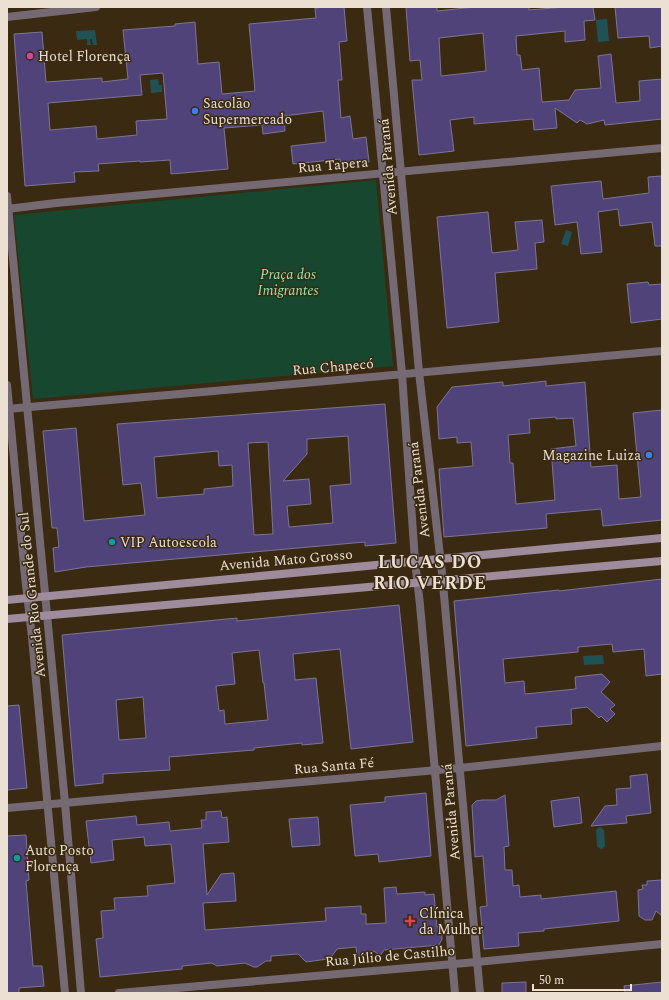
<svg xmlns="http://www.w3.org/2000/svg" width="669" height="1000" viewBox="0 0 669 1000" font-family="Spectral,serif">
	<rect width="100%" height="100%" fill="#3a2a11"/>
	<path fill="#184730" d="M376,180l17,186 -360,33 -19,-184z"/>
	<path fill="#205255" d="M607,19l2,22 -11,1 -2,-22z
		M95,30l2,15h-4l-1,-6h-2l1,6h-4v-6l-10,1 -1,-9z
		M158,79l1,6h3v7l-11,1 -1,-13z
		M566,230l6,2 -4,14 -7,-2z
		M603,655l1,9 -20,1 -1,-9z
		M600,827l4,3 1,16 -3,3 -5,-2 -1,-16 2,-3z"/>
	<path fill="#504379" stroke="#7b7693" fill-rule="evenodd" d="M326,7h18l3,34 -8,1 3,38h-4l3,38 9,-2 3,23 13,-2 3,25 -28,3 -1,-6 -47,5 -2,-18 35,-4 -3,-31 -39,5 1,15 -22,3 -1,-9 -38,3 4,41 -57,5 -1,-14 -30,2v-1l-42,3 1,7 -25,1 1,10 -50,4 -11,-152 28,-2 4,50 56,-4v4l26,-3 -5,-49 52,-4v-2l20,-2 3,42 21,-2 3,32 33,-3 -6,-67 67,-6 -1,-10zM163,73l4,46 -31,2 1,14 -40,4 -1,-13 -46,4 -2,-27 94,-8 -2,-20z
		M406,7h31v4l38,-4h54v3l36,-3h28l2,13 -11,1 1,19 -20,2v-11l-49,5 1,19h3l2,15 17,-2 3,34 27,-2 6,-10 26,-2 -3,-32 13,-2 5,49 24,-2 -1,-20 23,-2v40l-57,6 -1,-5 -17,4 -7,-4 -3,3 -22,-15 2,20 -23,2 -1,-11 -59,5v-7l-24,3 4,31 -35,4 -7,-75h10l-2,-20 -10,1zM483,33l3,38 -45,5 -2,-38z
		M615,7h47v39l-12,2 -1,-12 -31,2z
		M662,176v70h-7l-3,-24 -32,4 -2,-17 -20,3 4,40 -21,2 -4,-32 -22,3 -4,-39 50,-5 2,18 46,-6 -1,-16z
		M488,212l4,41 26,-3 -3,-28 27,-2 2,22 -9,1 2,26 -42,4 4,49 -52,6 -10,-111z
		M648,282l1,3 13,-1v35l-31,4 -4,-39z
		M546,381v5l39,-4 6,85 26,-2 2,34 22,-2 -8,-84 29,-3v110l-59,6 -2,-17 -55,5 1,14 -103,9 -5,-68 34,-3 -2,-24 -14,1v-6l-18,2 -2,-32 15,-20 51,-5v4zM556,417v2l17,-1 3,28 -25,3 4,51 -39,4 -3,-41h-3l-2,-28 22,-2 -1,-14z
		M385,404l11,139 -31,3v-4l-279,25 -31,5 -2,-24 6,-1 -2,-19h-5l-9,-97 33,-3 8,93 61,-6 -4,-32 -18,2 -6,-61zM348,436l3,48 -21,2 3,37 -44,4 -2,-21 24,-2 -2,-25 -26,2 24,-27v-15zM268,442l5,92 -19,1 -6,-92zM218,451l1,15 13,-1 1,21 -29,3v5l-47,4 -3,-41z
		M662,579v95l-16,2 -2,-27 -31,3 -1,-8 -34,3v5l-75,7 2,24 19,-2 1,13 51,-5 -1,-12 27,-3 8,8 -9,10 14,13 -5,4 5,5 -8,8 -6,-6 -2,2 -12,-11 -16,2 1,15 -36,3 1,11 -71,8 -12,-145 105,-11v1z
		M399,605l14,137 -62,7 -11,-100 -47,5 2,26 21,-2 7,65 -21,2v-2l-48,5v2l-85,7 1,13 -67,4v9l-28,3 -13,-151 175,-17v3zM259,650l4,33h1l4,37 -43,4 -1,-14 -5,1 -3,-25 19,-2 -3,-31zM143,697l3,41 -27,2 -3,-40z
		M19,705l8,83 -20,2v-84z
		M647,774l4,39 -25,3 1,7 -36,3 14,-20 12,-1 -1,-16 15,-1 -1,-12z
		M426,793l5,63 -52,6 -1,-8 -23,2 -5,-51 35,-3v-5z
		M505,795l4,51 -5,1 1,23h7l1,16 6,-1 1,12 21,-2v4l75,-8 3,30 -75,8v2l-26,2 1,13 -35,3 -4,-42 7,-1 -4,-50 -8,1 -3,-52 4,-4 6,-1h14z
		M579,797l3,26 -28,4 -3,-26z
		M221,811l1,7 5,-1 2,25 -26,2 4,51 14,-21 13,-1 2,28 -33,2 2,27 121,-9 -1,-13 36,-2v8h5v10l20,-1 -2,-35 12,-1 1,7 28,-2v3l9,-1 3,33h4l1,12 -3,6 -55,5 -4,6 -6,-5 -7,4 -10,1 -1,-9 -19,2 -5,7 -4,3 -22,3 -8,-8 -27,2v5h-5l-9,6h-3l-9,-4 -28,3 -5,-3 -30,3v3l-82,8 -4,-38 7,-1 -2,-27 14,-1 -1,-12 34,-2 -1,-10 28,-3 -4,-39 -26,2 -1,-9 -32,3 2,20 -23,3 -5,-42 50,-5 1,9 32,-3 1,9 32,-3 -1,-8h5v-8z
		M318,817l2,28 -28,2 -3,-28z
		M26,835l3,45 -3,1 7,85h9l2,20 -25,2v5h-12v-157z
		M662,880v36l-6,-5 -4,9h-7l-6,-4 -1,-26 5,-1 -1,-4h5v-4z
		M526,982v11h-24v-10z
		M662,982v11h-37l-1,-7z"/>
	<g fill="none" stroke-linecap="round" stroke-linejoin="round">
		<path stroke="#756a74" stroke-width="8" d="M7,17l89,-10
			M7,209l49,-6 606,-55
			M7,409l207,-18 448,-40
			M7,808l453,-40 202,-22
			M119,993l358,-31 185,-18"/>
		<path stroke="#756a74" stroke-width="8" d="M367,7l35,367 13,187 5,44 35,388
			M386,7l33,365 23,201 38,420
			M7,196l58,607 16,190
			M7,385l18,191 7,61 33,356"/>
		<path stroke="#9e8c9c" stroke-width="8" d="M7,600l655,-62
			M7,619l655,-58"/>
	</g>
	<circle fill="#d1479c" stroke="#3a2a11" stroke-width="1.5" cx="30" cy="56" r="4"/>
	<g fill="#3f7fe0" stroke="#3a2a11" stroke-width="1.5">
		<circle cx="195" cy="111" r="4"/>
		<circle cx="649" cy="455" r="4"/>
	</g>
	<g fill="#0f9aa8" stroke="#3a2a11" stroke-width="1.5">
		<circle cx="112" cy="542" r="4"/>
		<circle cx="17" cy="858" r="4"/>
	</g>
	<path fill="#e0444e" stroke="#3a2a11" stroke-width="1.5" d="M408 915h4v4h4v4h-4v4h-4v-4h-4v-4h4z"/>
	<g text-anchor="middle" dominant-baseline="central" stroke-width="3" stroke-linejoin="round" paint-order="stroke">
		<g font-size="14" fill="#ebe0d2" stroke="#3a2a11" text-anchor="start">
			<text x="38" y="56">Hotel Florença</text>
			<text x="203" y="103">Sacolão<tspan x="203" dy="16">Supermercado</tspan></text>
			<text x="641" y="455" text-anchor="end">Magazine Luiza</text>
			<text x="120" y="542">VIP Autoescola</text>
			<text x="25" y="850">Auto Posto<tspan x="25" dy="16">Florença</tspan></text>
			<text x="419" y="913">Clínica<tspan x="419" dy="16">da Mulher</tspan></text>
		</g>
		<g font-size="14" fill="#ebe0d2" stroke="#3a2a11">
			<text transform="translate(333 165) rotate(-5)">Rua Tapera</text>
			<text transform="translate(388 167) rotate(-95)">Avenida Paraná</text>
			<text transform="translate(333 367) rotate(-5)">Rua Chapecó</text>
			<text transform="translate(419 490) rotate(-97)">Avenida Paraná</text>
			<text transform="translate(286 560) rotate(-5)">Avenida Mato Grosso</text>
			<text transform="translate(32 595) rotate(-96)">Avenida Rio Grande do Sul</text>
			<text transform="translate(334 766) rotate(-5)">Rua Santa Fé</text>
			<text transform="translate(451 812) rotate(-95)">Avenida Paraná</text>
			<text transform="translate(390 956) rotate(-5)">Rua Júlio de Castilho</text>
		</g>
		<g font-size="14" font-style="italic" fill="#8becb8" stroke="#3a2a11">
			<text x="288" y="274">Praça dos<tspan x="288" dy="16">Imigrantes</tspan></text>
		</g>
		<g font-size="18" font-weight="bold" letter-spacing="1" fill="#ebe0d2" stroke="#3a2a11">
			<text x="430" y="562">LUCAS DO<tspan x="430" dy="21">RIO VERDE</tspan></text>
		</g>
	</g>
	<rect width="669" height="1000" fill="none" stroke="#ebe0d2" stroke-width="16"/>
	<path d="M533 984v6h98v-6" fill="none" stroke="#ebe0d2" stroke-width="2"/>
	<text x="539" y="984" font-size="12" fill="#ebe0d2" stroke="#3a2a11" stroke-width="3" paint-order="stroke">50 m</text>
</svg>
